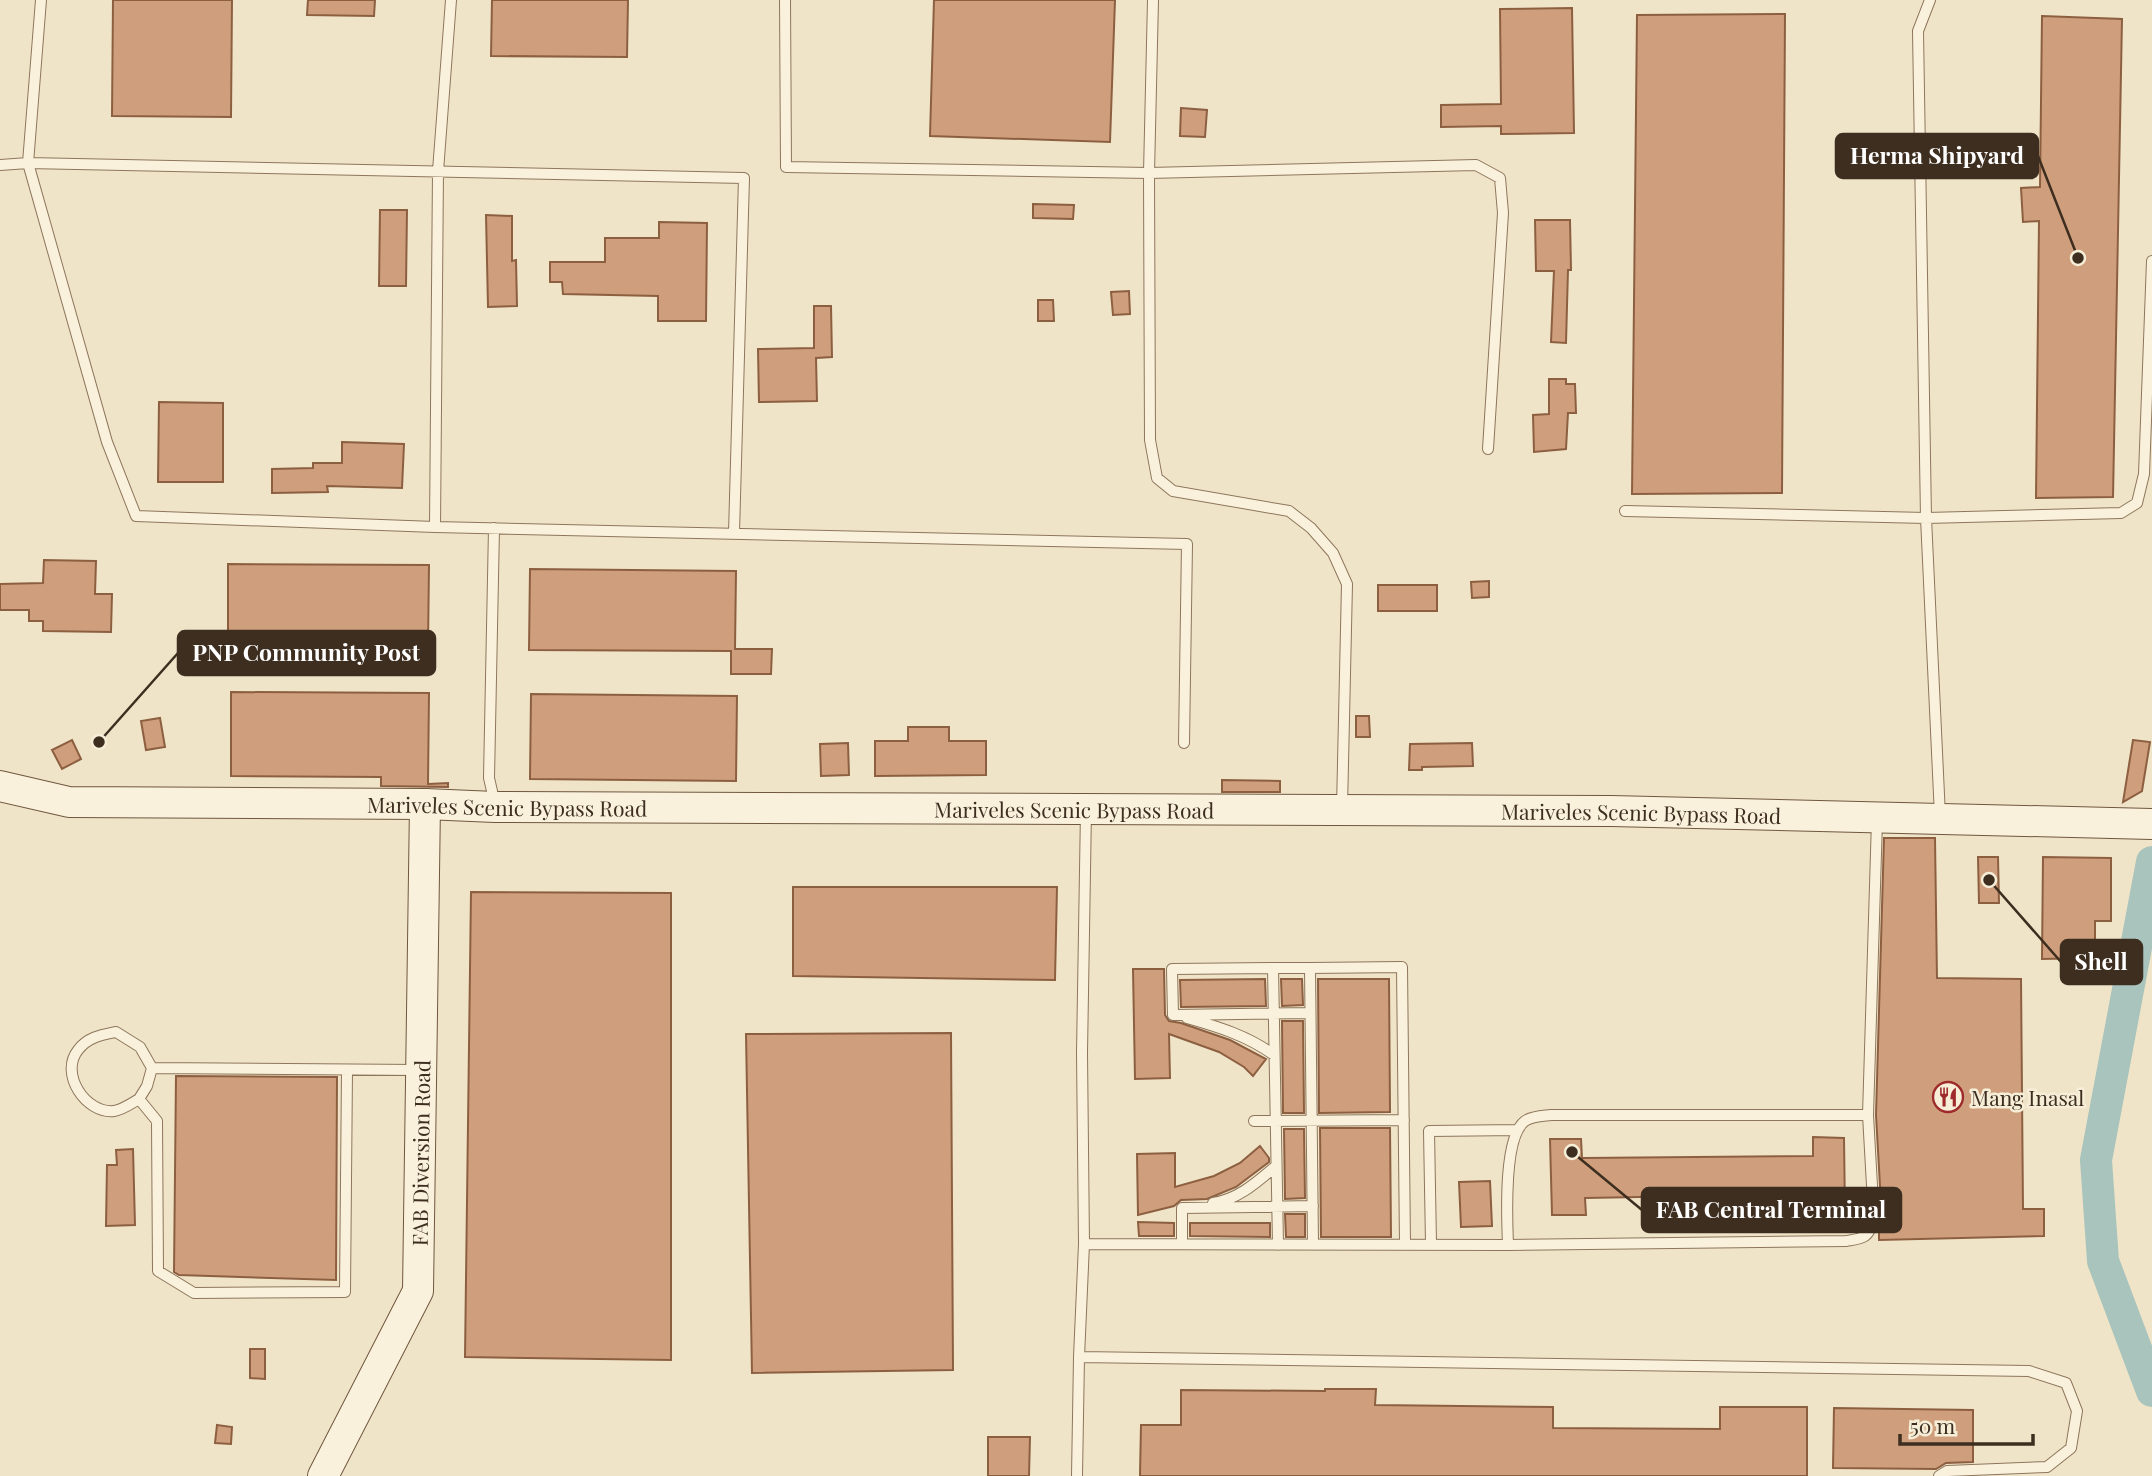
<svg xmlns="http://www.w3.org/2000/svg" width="2152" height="1476" viewBox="0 0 2152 1476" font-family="'Playfair Display',serif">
	<rect width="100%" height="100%" fill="#f0e4c8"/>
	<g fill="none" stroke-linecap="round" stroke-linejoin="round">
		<path stroke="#a9c4bc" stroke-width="32" d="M2152,862l-56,298 7,101 49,130"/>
	</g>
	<path fill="#cf9f7d" stroke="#8d5f41" stroke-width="2" d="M113,0h119l-1,117 -119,-1z
		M308,0h67l-1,16 -67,-1z
		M492,0h136l-1,57 -136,-1z
		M934,0h181l-5,142 -180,-6z
		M1572,8l2,125 -73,1v-8l-60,1v-22l60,-1 -1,-95z
		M1785,14l-3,479 -150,1 5,-479z
		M2042,16l80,3 -9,478 -77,1 3,-277 -16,1 -2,-34 19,-1z
		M1181,108l26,2 -2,27 -25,-1z
		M1033,204l41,1 -1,14 -40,-1z
		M380,210h27l-1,76h-27z
		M486,215l26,1v45l4,-1 1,46 -29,1z
		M1535,220h35l1,50h-3l-2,73 -15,-1 3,-71h-18z
		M659,222l48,1 -1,98h-48v-25l-95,-2 -1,-12h-12v-20h55v-24h54z
		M1129,291l1,23 -17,1 -2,-23z
		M1038,300h15l1,21h-16z
		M814,306h17l1,51 -16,1 1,43 -58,1 -1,-53 56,-1z
		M1549,379h17v5h9l1,29h-8l-2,36 -32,3 -1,-37 16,-1z
		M159,402l64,1v79h-65z
		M342,442l62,2 -2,44 -75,-2 1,6 -56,1v-24l41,-1v-5h29z
		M44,560l52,1 -1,33h17l-1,38 -68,-1v-10h-14v-11h-29v-26l43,-1z
		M228,564l201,1 -1,82 -200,-1z
		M530,569l206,2 -1,78h37l-1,25h-40v-23l-202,-1z
		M1489,581v16l-17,1 -1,-16z
		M1378,585h59v26h-59z
		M231,692l198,1 -1,91 20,-1v4l-67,-1v-9l-150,-1z
		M531,694l206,2 -1,85 -206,-2z
		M1356,716h13l1,21h-14z
		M160,718l5,29 -19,3 -5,-29z
		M908,727h41v14h37v34l-111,1v-35h33z
		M72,740l9,19 -19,10 -10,-19z
		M2133,740l17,2 -8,49 -19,11z
		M848,743l1,32 -28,1 -1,-32z
		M1472,743l1,23 -51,1v3h-13l1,-26z
		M1222,780l58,1v11h-58z
		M1884,838h51l2,140 84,1 2,230h21v27l-165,4v-11l3,-8 -6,-106z
		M1978,857h20l1,46h-20z
		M2043,857l68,1v63h-16v37l-53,1z
		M793,887h264l-2,93 -262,-4z
		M471,892l200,1v467l-206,-3z
		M1133,969h31l1,46 4,6 12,2 49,17 36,19 -13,17 -9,-9 -25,-15 -50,-18 1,44 -35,1z
		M1265,979l1,27 -85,1 -1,-27z
		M1281,979h21l1,26 -21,1z
		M1318,979h71l1,133 -71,1z
		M1282,1021h21l1,92h-21z
		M951,1033l2,337 -201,3 -6,-339z
		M176,1076l161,1 -1,203 -157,-5 -5,-3z
		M1320,1128h70l1,109h-70z
		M1284,1129h20l1,69 -20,1z
		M1813,1137l31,1 1,76h-31v-20l-229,4 1,17h-34l-2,-76h31l1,19 231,-2z
		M1260,1146l9,12v4l-33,25 -29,12 -26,1 -7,6 -36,9 -1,-61 38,-1v34l39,-11 26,-13z
		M133,1149l2,76 -29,1 1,-61h10l-1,-15z
		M1490,1181l2,45 -31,1 -2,-45z
		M1285,1214h20v23h-19z
		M1138,1222l36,1v13h-35z
		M1190,1223h80v14l-80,-1z
		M250,1349h15v30l-15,-1z
		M1325,1389h51l-1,16 178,2v21l167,1v-22h87v69h-667l1,-51h40v-35l144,1z
		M1834,1408l139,2v52l-27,1 -10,6 -103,-1z
		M217,1425l15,2 -1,17 -16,-1z
		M988,1437h42l-1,39h-41z"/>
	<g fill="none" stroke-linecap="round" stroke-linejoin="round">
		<g stroke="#8d765c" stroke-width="12">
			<path id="lane" d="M41,0l-13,163 79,279 29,74 299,11 752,17 -3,199
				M785,0l1,167 363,6 1,267 7,38 16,13 116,20 22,17 22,25 14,31 -5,224
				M1153,0l-4,173 327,-8 24,13 3,35 -15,236
				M1930,0l-12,31 8,487 14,298
				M0,165l28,-2 716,15 -10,355
				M1625,511l301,7 195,-5 16,-10 7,-29 8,-213
				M435,527l3,-356 13,-171
				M494,528l-5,250 6,26
				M1273,968l-101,1 1,46 137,-2
				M1187,1018c32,9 61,18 87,37
				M347,1070l-2,222 -151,1 -36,-22 -1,-150 -18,-22c-7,4 -17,11 -25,12 -28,3 -55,-37 -36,-61 10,-13 23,-15 38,-18l24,15 12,21 266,2
				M139,1099l8,-13 5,-18
				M1254,1121l150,-1
				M1213,1203c26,-4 44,-21 63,-37
				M1182,1208l131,-2
				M1182,1208v36
				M1084,1244l424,1 338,-4c18,-3 21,-2 28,-20l-6,-106 9,-295
				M1313,1244l-3,-276 92,-1 3,277
				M1431,1244l-2,-113 89,-1
				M1278,1245l-5,-277h37
				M1508,1245c-1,-27 -5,-108 17,-124 7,-5 18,-5 26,-6h317
				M1079,1357l950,14 37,12 11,28 -6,37 -24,19 -100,4 -8,5
				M1077,1476l2,-119 5,-113 -2,-191 4,-243"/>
		</g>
		<g stroke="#6f573f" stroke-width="32">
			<g id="secondary">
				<path id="s1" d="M0,786l69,16 356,2 70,3 1116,4 541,13"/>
				<path id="s2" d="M323,1476l95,-185 7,-487"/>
			</g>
		</g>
		<use href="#lane" stroke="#faf1dc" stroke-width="10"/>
		<use href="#secondary" stroke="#faf1dc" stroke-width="30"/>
	</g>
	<defs>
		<g id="restaurant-ring" transform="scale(1.575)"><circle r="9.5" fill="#f7eed8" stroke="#9e2a2b" stroke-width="1.5"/><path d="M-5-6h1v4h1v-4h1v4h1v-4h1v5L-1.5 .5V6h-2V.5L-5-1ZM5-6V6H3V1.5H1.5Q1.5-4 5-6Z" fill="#9e2a2b"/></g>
	</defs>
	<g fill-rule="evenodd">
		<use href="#restaurant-ring" x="1948" y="1097"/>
	</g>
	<g text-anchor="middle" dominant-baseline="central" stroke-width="5" stroke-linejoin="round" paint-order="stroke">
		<g font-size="21" fill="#3d2e20" stroke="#f7eed8">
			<text stroke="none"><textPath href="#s1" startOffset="509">Mariveles Scenic Bypass Road</textPath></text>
			<text stroke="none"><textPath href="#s1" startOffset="1076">Mariveles Scenic Bypass Road</textPath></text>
			<text stroke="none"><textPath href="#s1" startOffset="1643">Mariveles Scenic Bypass Road</textPath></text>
			<text stroke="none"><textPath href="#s2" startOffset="346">FAB Diversion Road</textPath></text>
		</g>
		<g font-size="21" fill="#3d2e20" stroke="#f7eed8" text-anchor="start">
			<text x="1971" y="1097">Mang Inasal</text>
		</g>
	</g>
	<path fill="none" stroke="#3d2e20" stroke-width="2.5" d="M2078 258L2038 156M99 742L178 653M1989 880L2061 962M1572 1152L1642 1210"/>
	<g fill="#3d2e20" stroke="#f7eed8" stroke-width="2.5">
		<circle cx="2078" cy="258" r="7"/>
		<circle cx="99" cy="742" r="7"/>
		<circle cx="1989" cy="880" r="7"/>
		<circle cx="1572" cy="1152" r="7"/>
	</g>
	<g fill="#3d2e20" stroke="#3d2e20" stroke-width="2.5">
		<rect x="1836" y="134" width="202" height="44" rx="7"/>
		<rect x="178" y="631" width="257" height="44" rx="7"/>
		<rect x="2061" y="940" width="81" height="44" rx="7"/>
		<rect x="1642" y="1188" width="259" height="44" rx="7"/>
	</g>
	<g font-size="23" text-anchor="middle" font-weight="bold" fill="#fff">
		<text x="1937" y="164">Herma Shipyard</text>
		<text x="306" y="661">PNP Community Post</text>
		<text x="2101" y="970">Shell</text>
		<text x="1771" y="1218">FAB Central Terminal</text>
	</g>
	<path d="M1900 1434v10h133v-10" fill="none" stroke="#3d2e20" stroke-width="3.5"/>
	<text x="1910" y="1434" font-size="21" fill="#3d2e20" stroke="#f7eed8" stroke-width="5" paint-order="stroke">50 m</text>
</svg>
